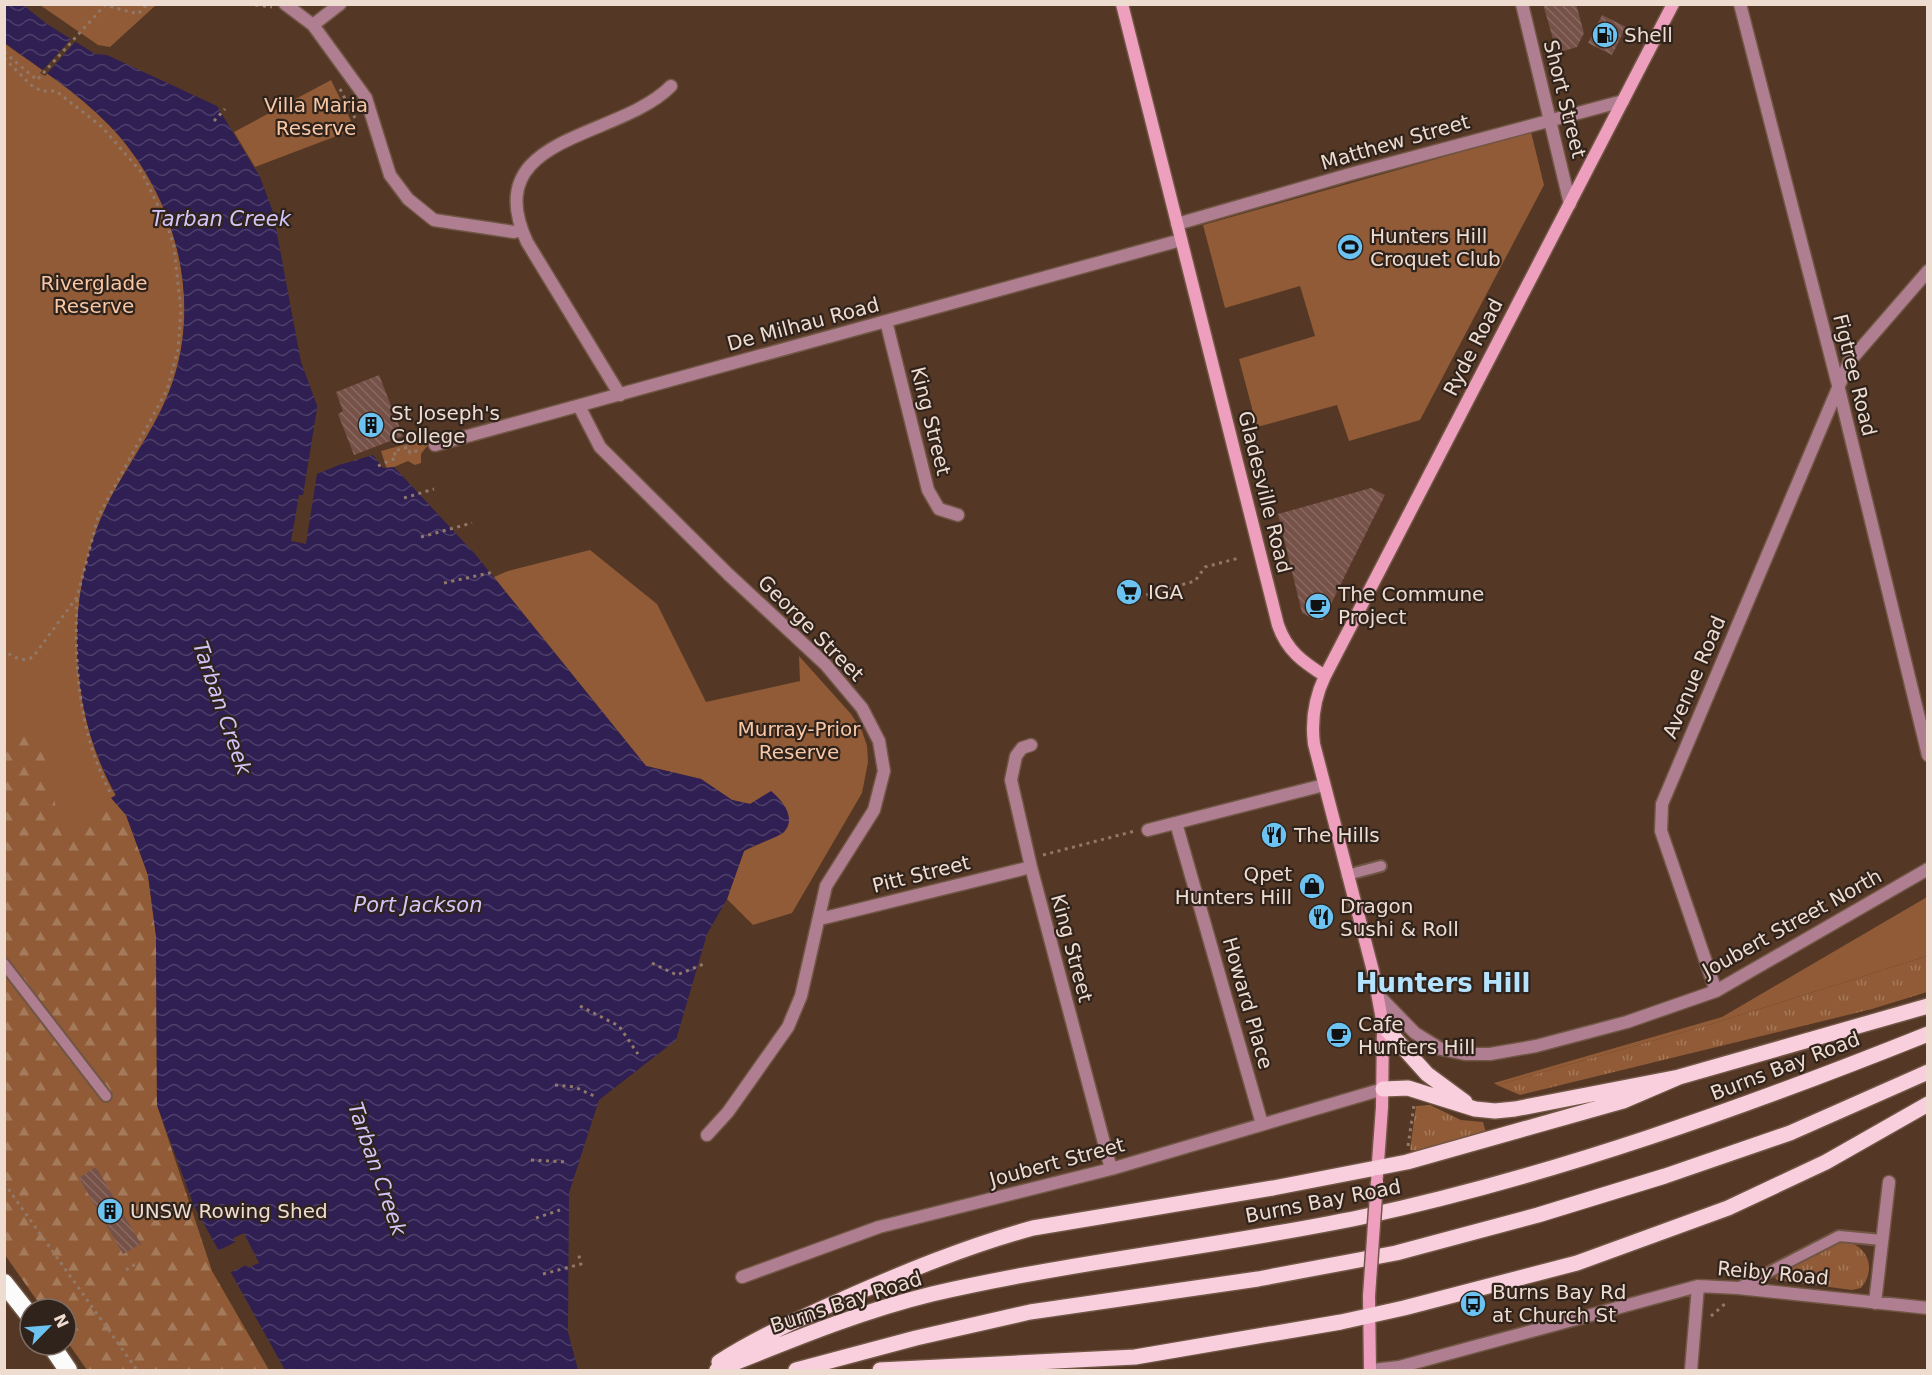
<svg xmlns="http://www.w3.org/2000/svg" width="1932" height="1375" viewBox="0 0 1932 1375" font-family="'DejaVu Sans',sans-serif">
	<defs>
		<pattern id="grass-tufts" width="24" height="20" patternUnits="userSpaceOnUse" patternTransform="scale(1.5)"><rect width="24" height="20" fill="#905b36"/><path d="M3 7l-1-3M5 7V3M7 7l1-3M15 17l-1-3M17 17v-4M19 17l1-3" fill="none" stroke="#a57a5b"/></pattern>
		<pattern id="forest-firs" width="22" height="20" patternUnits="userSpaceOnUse" patternTransform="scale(1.5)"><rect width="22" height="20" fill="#905b36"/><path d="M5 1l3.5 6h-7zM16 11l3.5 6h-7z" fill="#a57a5b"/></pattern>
		<pattern id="water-waves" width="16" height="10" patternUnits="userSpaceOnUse" patternTransform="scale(1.5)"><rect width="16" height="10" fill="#2f1f52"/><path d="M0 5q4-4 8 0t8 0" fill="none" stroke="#4d3f6a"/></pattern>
		<pattern id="building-back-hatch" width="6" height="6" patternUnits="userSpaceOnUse" patternTransform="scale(1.5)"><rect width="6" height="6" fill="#755148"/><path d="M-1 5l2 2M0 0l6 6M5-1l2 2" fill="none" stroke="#896961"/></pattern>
	</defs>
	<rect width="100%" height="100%" fill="#543825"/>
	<path fill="url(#grass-tufts)" d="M1927,956v36l-55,17 -352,86 -23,-10 215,-61z
		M1430,1105l31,15 22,2 3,11 -70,18 -6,-1 6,-44z
		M1845,1241c23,5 32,28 16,47l-9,2 -75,-10 -2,-2 5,-6 54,-28z"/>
	<path fill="url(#forest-firs)" d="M4,668l122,147 22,60 8,61 1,169 55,166 57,99h-182l-21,-30v-31h-23l-38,-54z"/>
	<path fill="#905b36" d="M40,5h116l-46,42 -12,-2z
		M4,43c35,25 74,50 104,81 67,68 97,178 61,268 -19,48 -54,88 -72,136 -32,86 -26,188 19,268l-12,5 -39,45 -26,-112 -34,-1z
		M331,80l24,49 -100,38 -21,-35z
		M1531,132l13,53 -124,235 -71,21 -12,-36 -80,22 -18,-68 76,-23 -15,-50 -75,22 -22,-83z
		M435,436l-14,18v9l-6,2 -7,-4 -21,9 -6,-19z
		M590,550l67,54 49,98 94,-21 -1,-25 52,58 11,17 5,15 1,16 -6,31 -70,120 -39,12 -26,-26 17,-48 39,-18 -12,-41 -21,12 -18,-4 -31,-21 -55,-13 -152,-189 14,-6z
		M1927,897v59l-215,68 -215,61 -3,-2 228,-66z"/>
	<path fill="url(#water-waves)" d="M5,5h18l24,19 48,30 12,1 110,51 43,71 13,35 28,150 38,103 34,-10 10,13 11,-1 81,87 171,212 55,13 31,21 18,4 21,-13c11,9 26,27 13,41 -5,5 -31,13 -40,19l-17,48 -20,35 -31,106 -77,60 -30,93 -1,139 10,38h-293l-91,-164 -37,-101 -1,-169 -8,-61 -22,-60 -15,-17 5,-3c-45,-79 -51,-182 -19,-267 18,-48 53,-88 72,-136 36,-91 6,-200 -61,-268 -30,-31 -69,-56 -103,-81z"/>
	<path fill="#543825" d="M73,37l4,3 -32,36 -5,-3z
		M318,402l21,63 -22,9 -11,70 -15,-3 8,-46h4z
		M244,1233l15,30 -11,5 -2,-3 -17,8 -11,-22 17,-9 -2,-4z"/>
	<path fill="url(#building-back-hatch)" d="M1543,4h33l8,29 -7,14 -20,6z
		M1602,15l24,12 -14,28 -24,-12z
		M379,375l24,61 -49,19 -16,-41 5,-3 -7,-19z
		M1371,488l14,7 -62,125 -9,-1 -12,-6 -24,-99z
		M96,1167l45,77 -18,10 -44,-76z"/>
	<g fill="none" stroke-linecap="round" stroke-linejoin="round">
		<g stroke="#705644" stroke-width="14">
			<path id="lane" d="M1347,875l34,-9
				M4,964l102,132
				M1738,1288l101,-52 43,4"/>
		</g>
		<g stroke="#705644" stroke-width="15">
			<path id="street" d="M285,4l28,21 53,73 24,77 18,24 26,21 80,12 7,-2
				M1522,4l48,200
				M1740,4l98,381 90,370
				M313,25l27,-21
				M1177,224l177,-51 269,-72
				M886,321l42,169 11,19 19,6
				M620,395l-93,-153c-50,-108 91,-102 144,-156
				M579,406l21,41 128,127 97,90 37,44 17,33 5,30 -10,39 -48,76 -25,110 -13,31 -60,85 -21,23
				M435,445l746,-205
				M1031,745l-9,3 -6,8 -5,24 20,87 80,302
				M1176,823l86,301
				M1148,830l176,-45
				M820,919l211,-52
				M1716,991l-55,-160 1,-27 187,-442 79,-91
				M1378,995l37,38 26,16 24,5h25l46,-8 91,-24 89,-31 212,-122
				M742,1277l137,-50 232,-58 272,-80
				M1875,1303l14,-121
				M1373,1370l26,-3 299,-81 40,2 190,20
				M1691,1370l7,-84"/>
		</g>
		<g stroke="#705644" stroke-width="15">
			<path id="secondary" d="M1122,4l156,621c9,26 25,37 47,51
				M1377,1176l5,-69 1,-82 -10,-54 -59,-227c-3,-24 0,-45 11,-68l348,-672
				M1369,1296l1,74"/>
		</g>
		<g stroke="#705644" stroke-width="18">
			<path id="primary" d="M1383,1025l44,49 38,28
				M1383,1089l25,-1 67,21 20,2 20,-2 164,-32 249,-71
				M719,1362c39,-25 80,-43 122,-62 63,-28 126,-54 192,-72l240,-40 134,-26 216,-61 56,-24
				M717,1370c70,-28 141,-58 215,-76 142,-33 287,-47 430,-77 194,-42 381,-109 566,-183
				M796,1370l120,-32 114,-26 228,-33 138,-26 142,-38 127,-39 125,-43 138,-61
				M880,1370l255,-13 206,-35 63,-14 173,-45 151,-55 98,-46 102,-58"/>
		</g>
		<g stroke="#705644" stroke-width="21">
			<path id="highway" d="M4,1283l26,33
				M51,1345l17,25"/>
		</g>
		<path stroke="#917869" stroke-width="3" stroke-dasharray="3 4.5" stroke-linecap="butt" d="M248,4l24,3
			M4,52l33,28 68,-75 33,9 9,-10
			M4,58l27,27 10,6h15l46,36 40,46 25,51 7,23 7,64 -3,39 -11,40 -69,127 -21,80 -44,60c-11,6 -18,0 -29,-6
			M340,89l15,29
			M214,121l11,-12
			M378,466l18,-8 -2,-7 14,-4 2,6 12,-4
			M404,498l30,-9
			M421,537l51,-14
			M444,583l50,-11
			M1139,597l56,-16 10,-14 34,-9
			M77,599c-3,67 2,135 34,195
			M1043,855l92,-24
			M652,963l25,12 29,-12
			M580,1006l39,20 19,28
			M555,1085l20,2 19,9
			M1408,1146l6,-41
			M531,1160l36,2
			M4,1183l133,187
			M536,1218l24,-8
			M126,1270l11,-7
			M543,1274l38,-10 -3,-12
			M1711,1316l15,-13"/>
		<use href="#lane" stroke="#b07e91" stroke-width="10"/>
		<use href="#street" stroke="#b07e91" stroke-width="12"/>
		<use href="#secondary" stroke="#ef9fbe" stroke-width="12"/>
		<use href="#primary" stroke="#f9cfde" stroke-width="15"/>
		<use href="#highway" stroke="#fbfbfb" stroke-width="18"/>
		<g stroke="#705644" stroke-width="15" stroke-linecap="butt">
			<path id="secondary-bridge" d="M1369,1296l8,-115"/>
		</g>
		<use href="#secondary-bridge" stroke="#ef9fbe" stroke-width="12"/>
	</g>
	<defs>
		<g id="fuel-disc" transform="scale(1.35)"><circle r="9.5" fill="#6cc3f2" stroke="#30231b"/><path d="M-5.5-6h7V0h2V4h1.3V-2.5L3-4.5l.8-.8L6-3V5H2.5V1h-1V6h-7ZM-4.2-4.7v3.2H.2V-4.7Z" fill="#111"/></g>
		<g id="stadium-disc" transform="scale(1.35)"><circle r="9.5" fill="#6cc3f2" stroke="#30231b"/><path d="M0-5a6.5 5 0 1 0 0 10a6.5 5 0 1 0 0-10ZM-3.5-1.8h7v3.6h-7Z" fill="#111"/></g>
		<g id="building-disc" transform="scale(1.35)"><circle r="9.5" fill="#6cc3f2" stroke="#30231b"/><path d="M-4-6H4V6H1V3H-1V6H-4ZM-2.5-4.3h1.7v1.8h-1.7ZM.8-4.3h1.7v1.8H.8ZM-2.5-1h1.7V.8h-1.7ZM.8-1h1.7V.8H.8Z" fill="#111"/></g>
		<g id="supermarket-disc" transform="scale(1.35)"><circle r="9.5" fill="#6cc3f2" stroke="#30231b"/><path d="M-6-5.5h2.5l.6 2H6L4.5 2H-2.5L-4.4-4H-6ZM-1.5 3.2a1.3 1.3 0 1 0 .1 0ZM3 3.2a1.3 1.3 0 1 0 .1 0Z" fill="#111"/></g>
		<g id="cafe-disc" transform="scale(1.35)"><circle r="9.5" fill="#6cc3f2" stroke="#30231b"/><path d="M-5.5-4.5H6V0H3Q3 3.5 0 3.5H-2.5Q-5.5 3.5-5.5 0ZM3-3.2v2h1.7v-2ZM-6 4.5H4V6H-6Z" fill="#111"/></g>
		<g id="restaurant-disc" transform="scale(1.35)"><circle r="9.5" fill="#6cc3f2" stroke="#30231b"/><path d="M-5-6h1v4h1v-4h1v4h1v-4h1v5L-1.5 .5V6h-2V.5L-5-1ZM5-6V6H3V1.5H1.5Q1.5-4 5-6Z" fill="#111"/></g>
		<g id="shop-disc" transform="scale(1.35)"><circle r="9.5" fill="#6cc3f2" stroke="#30231b"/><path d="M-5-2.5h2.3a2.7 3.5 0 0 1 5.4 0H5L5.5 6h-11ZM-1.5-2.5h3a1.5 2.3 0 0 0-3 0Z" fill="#111"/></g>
		<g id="bus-disc" transform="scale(1.35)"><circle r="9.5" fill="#6cc3f2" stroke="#30231b"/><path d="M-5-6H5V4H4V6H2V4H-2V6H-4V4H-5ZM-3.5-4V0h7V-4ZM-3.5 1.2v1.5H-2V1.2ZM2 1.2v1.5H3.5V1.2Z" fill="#111"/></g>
	</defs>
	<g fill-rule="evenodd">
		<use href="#fuel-disc" x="1605" y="35"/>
		<use href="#stadium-disc" x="1350" y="247"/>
		<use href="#building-disc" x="371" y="425"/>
		<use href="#supermarket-disc" x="1129" y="592"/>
		<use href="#cafe-disc" x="1318" y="606"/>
		<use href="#restaurant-disc" x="1274" y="835"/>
		<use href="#shop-disc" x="1312" y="886"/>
		<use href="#restaurant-disc" x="1321" y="917"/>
		<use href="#cafe-disc" x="1339" y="1035"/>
		<use href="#building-disc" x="110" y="1211"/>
		<use href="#bus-disc" x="1473" y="1304"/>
	</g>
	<g text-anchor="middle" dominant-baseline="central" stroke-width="4.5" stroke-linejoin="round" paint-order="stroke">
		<g font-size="20" fill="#eedcd1" stroke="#30231b" text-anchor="start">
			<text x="1624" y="35">Shell</text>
			<text x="1370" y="236">Hunters Hill<tspan x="1370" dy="23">Croquet Club</tspan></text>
			<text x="391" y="413">St Joseph's<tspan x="391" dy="23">College</tspan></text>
			<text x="1148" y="592">IGA</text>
			<text x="1338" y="594">The Commune<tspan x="1338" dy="23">Project</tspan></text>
			<text x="1294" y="835">The Hills</text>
			<text x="1292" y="874" text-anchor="end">Qpet<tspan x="1292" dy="23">Hunters Hill</tspan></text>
			<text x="1340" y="906">Dragon<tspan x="1340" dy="23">Sushi &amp; Roll</tspan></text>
			<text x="1358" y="1024">Cafe<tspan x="1358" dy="23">Hunters Hill</tspan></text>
			<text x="130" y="1211">UNSW Rowing Shed</text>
			<text x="1492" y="1292">Burns Bay Rd<tspan x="1492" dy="23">at Church St</tspan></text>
		</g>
		<g font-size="20" fill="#eedcd1" stroke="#30231b">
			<text transform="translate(1565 99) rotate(76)">Short Street</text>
			<text transform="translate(1395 142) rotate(-16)">Matthew Street</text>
			<text transform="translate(803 324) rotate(-15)">De Milhau Road</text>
			<text transform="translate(1473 347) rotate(-63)">Ryde Road</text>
			<text transform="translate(1855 375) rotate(76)">Figtree Road</text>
			<text transform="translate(931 421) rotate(76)">King Street</text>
			<text transform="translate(1265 492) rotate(76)">Gladesville Road</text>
			<text transform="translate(811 628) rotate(45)">George Street</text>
			<text transform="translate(1694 677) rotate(-67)">Avenue Road</text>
			<text transform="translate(921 874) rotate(-14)">Pitt Street</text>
			<text transform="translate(1792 923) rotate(-29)">Joubert Street North</text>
			<text transform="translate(1072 948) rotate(75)">King Street</text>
			<text transform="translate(1248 1003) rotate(74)">Howard Place</text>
			<text transform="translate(1785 1066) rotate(-21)">Burns Bay Road</text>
			<text transform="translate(1057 1162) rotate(-15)">Joubert Street</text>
			<text transform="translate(1323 1201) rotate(-11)">Burns Bay Road</text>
			<text transform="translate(1773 1273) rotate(5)">Reiby Road</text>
			<text transform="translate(846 1302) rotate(-18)">Burns Bay Road</text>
		</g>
		<g font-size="20" fill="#f8c7a6" stroke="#30231b">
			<text x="316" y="105">Villa Maria<tspan x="316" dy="23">Reserve</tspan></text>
			<text x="94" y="283">Riverglade<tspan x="94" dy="23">Reserve</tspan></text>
			<text x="799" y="729">Murray-Prior<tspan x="799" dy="23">Reserve</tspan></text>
		</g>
		<g font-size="21" font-style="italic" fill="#d1c5f9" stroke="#30231b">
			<text x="221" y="219">Tarban Creek</text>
			<text transform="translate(222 708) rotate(71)">Tarban Creek</text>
			<text x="418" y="905">Port Jackson</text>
			<text transform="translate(377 1169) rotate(71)">Tarban Creek</text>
		</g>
		<g font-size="26" font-weight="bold" fill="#b5e2fd" stroke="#30231b">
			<text x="1443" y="983">Hunters Hill</text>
		</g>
	</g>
	<rect width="1932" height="1375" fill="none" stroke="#eedcd1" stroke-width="12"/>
	<g transform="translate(48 1327) rotate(65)"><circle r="28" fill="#30231b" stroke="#7c6d64" stroke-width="1.5"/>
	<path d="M0-4.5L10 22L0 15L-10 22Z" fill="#6cc3f2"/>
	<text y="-9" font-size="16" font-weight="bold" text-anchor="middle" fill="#eedcd1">N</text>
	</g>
</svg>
